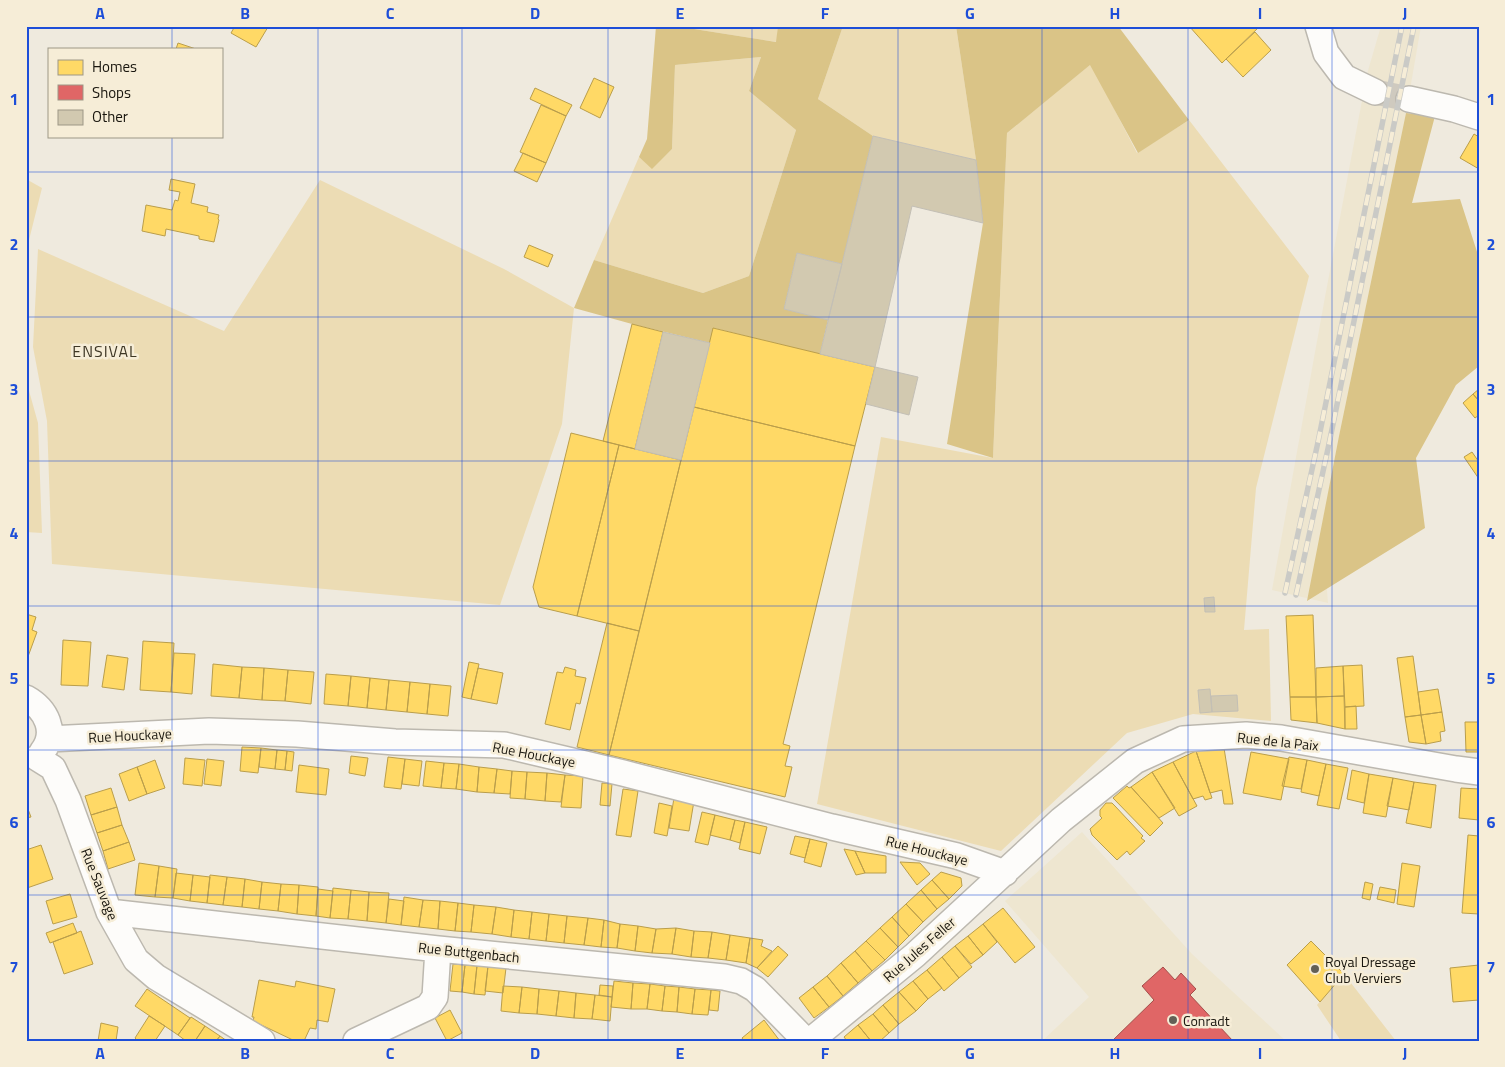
<svg xmlns="http://www.w3.org/2000/svg" width="1505" height="1067" viewBox="0 0 1505 1067" font-family="'Titillium Web',sans-serif">
	<rect width="100%" height="100%" fill="#efeade"/>
	<path fill="#eee6d0" d="M1381,26h40l-15,87 -67,323 -17,90 6,77 -56,-13 53,-293 42,-223z
		M1082,832l110,122 94,87h-244l47,-44 -84,-96z"/>
	<path fill="#ecdcb4" d="M675,26h103l-1,16z
		M843,26h113l20,134 -103,-24 -55,-37z
		M761,57l-12,34 47,39 -47,146 -46,17 -109,-33 45,-103 13,11 20,-19 3,-84z
		M1091,64l46,89 52,-33 120,156 -53,212 -12,142 25,-1 2,92 -78,-7 -66,19 -126,118 -184,-47 64,-367 112,21 14,-325z
		M26,179l16,9 -14,56 -2,20z
		M320,180l184,89 70,39 -12,116 -62,181 -448,-41 -5,-143 -14,-74 5,-98 186,82z
		M26,380l12,43 4,110 -16,-1z
		M1344,974l52,67h-55l-24,-36z"/>
	<path fill="#dac487" d="M656,26h19l101,16 2,-16h65l-25,73 55,37 -31,128 -45,-11 -13,56 44,11 -8,34 -106,-26 -4,15 -78,-19 -58,-16 20,-48 109,33 46,-17 47,-146 -47,-39 12,-34 -86,8 -3,84 -20,20 -13,-12 8,-18z
		M956,26h162l71,94 -51,33 -48,-88 -83,68 -14,325 -46,-14 36,-221 -7,-63z
		M1406,113l29,3 -23,87 48,-4 19,59v108l-23,19 -40,73 9,70 -118,73 32,-165z"/>
	<path fill="#ffd966" stroke="#ba9e4b" d="M235,26h32l1,1 -12,20 -25,-14z
		M1189,26h55l1,2 3,-2h12l-38,37z
		M1255,32l16,18 -28,27 -17,-18z
		M178,43l18,6h-20z
		M594,78l20,9 -14,31 -20,-10z
		M535,88l37,17 -6,11 -36,-17z
		M541,105l25,11 -20,47 -26,-11z
		M1474,134l5,3v32l-19,-11z
		M523,153l23,10 -9,19 -23,-11z
		M171,179l24,5 -4,19 17,4 -1,5 12,3 -1,4 1,1 -5,22 -15,-3v-3l-33,-7 -1,7 -23,-5 4,-26 26,5 3,-10 3,1 2,-9 -11,-2z
		M529,245l24,10 -5,12 -24,-10z
		M632,324l31,8 -28,117 -32,-8z
		M713,328l162,39 -20,79 -161,-39z
		M1479,389v12l-6,-7z
		M1473,394l6,7v14l-4,3 -12,-15z
		M694,407l161,39 -72,298 7,2 -5,20 7,1 -7,30 -176,-42z
		M571,433l48,12 -42,171 -38,-9 -6,-20z
		M619,445l62,15 -42,171 -62,-15z
		M1472,452l7,10v17l-15,-22z
		M26,614l10,3 -4,13 5,2 -11,30z
		M1313,615l3,82h-26l-4,-81z
		M607,623l32,8 -30,124 -32,-8z
		M63,640l28,2 -3,44 -27,-1z
		M143,641l31,2 -3,49 -31,-2z
		M174,653l21,1 -3,40 -21,-2z
		M107,655l21,3 -4,32 -22,-3z
		M1413,656l8,59 -16,2 -8,-59z
		M469,662l10,2 -8,35 -9,-2z
		M213,664l29,3 -3,31 -28,-2z
		M1362,665l2,41 -19,1 -2,-41z
		M1343,666l1,30 -28,1v-29z
		M242,667l22,1 -2,32 -23,-2z
		M565,667l11,3 -1,6 11,2 -6,26 -4,-1 -6,27 -25,-6 12,-52 6,1z
		M264,668l24,2 -3,31 -23,-1z
		M478,668l25,5 -6,31 -26,-5z
		M288,670l26,2 -3,32 -26,-3z
		M326,674l25,2 -3,30 -24,-2z
		M351,676l19,2 -3,30 -19,-2z
		M370,678l19,2 -3,30 -19,-2z
		M389,680l21,2 -3,30 -21,-2z
		M410,682l20,2 -3,30 -20,-2z
		M430,684l21,2 -3,30 -21,-2z
		M1438,689l4,23 -21,3 -3,-23z
		M1344,696l1,33 -28,-6 -1,-26z
		M1290,697h26l1,26 -26,-3z
		M1356,706l1,23h-12v-22z
		M1442,712l3,19 -5,1 1,9 -15,3 -5,-29z
		M1421,715l5,29 -17,-2 -4,-25z
		M1465,722h14v30h-13z
		M242,747l19,1 -3,25 -18,-2z
		M261,748l16,2 -2,19 -16,-2z
		M1224,748l9,56h-9l-2,-14 -12,3 -14,-42z
		M277,750l10,1 -2,19 -10,-1z
		M287,751l7,1 -2,19 -7,-1z
		M1196,751l16,47 -7,2 -2,-4 -10,3 -20,-37z
		M1251,752l38,7 -8,41 -38,-7z
		M351,756l17,2 -3,18 -16,-3z
		M388,757l17,2 -4,30 -17,-2z
		M1289,757l18,3 -6,29 -19,-3z
		M185,758l20,2 -3,26 -19,-2z
		M207,759l17,2 -3,25 -17,-2z
		M405,759l17,2 -3,25 -17,-2z
		M155,760l10,28 -18,6 -10,-27z
		M1307,760l19,4 -7,32 -18,-4z
		M426,761l18,2 -3,25 -18,-2z
		M1173,762l24,44 -18,10 -27,-44z
		M444,763l15,1 -3,25 -15,-1z
		M459,764l20,3 -2,25 -21,-3z
		M1326,764l22,4 -9,41 -22,-4z
		M299,765l30,4 -3,26 -30,-3z
		M137,767l10,27 -18,7 -10,-27z
		M479,767l18,2 -3,24 -17,-1z
		M497,769l15,2 -2,23 -16,-1z
		M1352,770l17,4 -5,29 -17,-4z
		M512,771l15,1 -2,27 -15,-1z
		M527,772l20,1 -2,28 -20,-2z
		M1152,772l23,36 -16,10 -28,-31z
		M547,773l18,2 -4,27 -16,-1z
		M1369,774l24,4 -7,39 -23,-4z
		M565,775l18,1 -2,32 -20,-1z
		M1393,778l21,4 -5,28 -22,-4z
		M1414,782l22,3 -5,43 -25,-5z
		M602,783l10,1 -2,22 -10,-1z
		M1127,786l2,2 2,-1 32,36 -13,13 -37,-38z
		M111,788l6,19 -26,8 -6,-19z
		M1461,788l18,1v31l-20,-2z
		M623,789l15,2 -7,46 -15,-2z
		M674,798l20,3 -5,30 -20,-3z
		M659,803l13,3 -5,30 -13,-3z
		M1106,803h6l3,3 28,30 -2,2 4,3 -15,14 -3,-4 -10,9 -25,-25 -2,-6 12,-11 -2,-2v-6z
		M26,804l5,13 -5,1z
		M117,807l5,18 -25,8 -6,-18z
		M702,812l13,3 -7,30 -13,-3z
		M715,815l20,5 -5,20 -20,-5z
		M735,820l10,2 -5,21 -10,-3z
		M745,822l22,5 -7,27 -21,-5z
		M122,825l7,17 -26,9 -6,-18z
		M1468,835l11,1v78l-17,-1z
		M795,836l15,3 -5,19 -15,-4z
		M810,839l17,4 -6,24 -17,-5z
		M129,842l6,18 -27,9 -5,-18z
		M41,845l12,34 -26,9 -1,-4v-34z
		M844,849l11,2 10,22 -9,2z
		M855,851l31,5v17h-21z
		M900,862l20,1 10,11 -13,11z
		M139,863l20,3 -4,31 -20,-2z
		M1402,863l18,3 -6,41 -17,-3z
		M159,866l18,3 -4,29 -18,-1z
		M941,872l20,6 1,8 -13,13 -17,-19z
		M176,873l17,2 -3,26 -17,-3z
		M193,875l17,2 -3,26 -17,-2z
		M210,875l17,2 -4,28 -16,-2z
		M227,877l18,2 -3,28 -19,-2z
		M245,879l17,3 -3,27 -17,-2z
		M932,880l17,19 -12,10 -16,-19z
		M262,882l19,2 -3,27 -19,-2z
		M1365,882l8,2 -3,16 -8,-2z
		M281,884l18,1 -2,29 -19,-3z
		M299,885l19,2 -2,29 -19,-2z
		M1380,887l16,3 -2,13 -17,-4z
		M333,888l18,2 -3,29 -18,-1z
		M318,889l15,2 -3,27 -14,-2z
		M351,890l18,2 -2,29 -19,-2z
		M921,890l16,19 -14,13 -17,-18z
		M369,892l20,1 -3,30 -19,-2z
		M70,894l7,23 -24,7 -7,-23z
		M404,897l19,3 -4,27 -18,-2z
		M389,899l15,2 -3,24 -15,-2z
		M423,900l17,1 -2,28 -19,-2z
		M440,901l18,2 -3,28 -17,-2z
		M458,903l16,2 -3,27 -16,-1z
		M906,904l17,18 -14,14 -17,-19z
		M474,905l22,2 -4,27 -21,-2z
		M496,907l18,3 -3,27 -19,-3z
		M1003,908l32,39 -20,16 -32,-39z
		M514,910l18,2 -3,27 -18,-2z
		M532,912l17,2 -3,27 -17,-2z
		M549,914l18,2 -3,27 -18,-2z
		M567,916l21,2 -4,27 -20,-2z
		M892,917l17,19 -11,11 -18,-19z
		M588,918l16,2 -3,27 -17,-2z
		M604,920l16,4 -3,24 -16,-1z
		M73,923l4,10 -27,10 -4,-10z
		M620,924l18,2 -3,25 -18,-3z
		M983,924l14,18 -14,13 -15,-19z
		M638,926l18,3 -4,24 -17,-2z
		M676,928l-4,26 -20,-1 4,-24z
		M676,928l18,3 -3,26 -19,-3z
		M880,928l18,19 -13,13 -19,-19z
		M81,931l12,33 -29,10 -11,-32z
		M694,931l18,1 -4,26 -17,-1z
		M712,932l18,3 -4,25 -18,-2z
		M730,935l20,3 -4,25 -20,-3z
		M968,936l15,19 -12,9 -16,-18z
		M750,938l13,2 -2,6 11,5 -15,17 -11,-5z
		M866,941l19,19 -13,11 -17,-20z
		M1311,941l33,33 -24,28 -33,-37z
		M778,946l10,9 -20,22 -11,-9z
		M955,946l17,21 -13,11 -17,-21z
		M855,951l17,20 -14,12 -17,-20z
		M942,957l17,21 -15,13 -17,-21z
		M841,963l17,20 -15,13 -16,-20z
		M453,964l12,1 -3,27 -12,-1z
		M465,965l12,1 -3,28 -12,-2z
		M477,965l11,1 -3,29 -11,-1z
		M1479,965v35l-26,2 -3,-34z
		M488,966l18,2 -3,25 -18,-2z
		M927,970l15,18 -14,11 -15,-18z
		M827,976l16,20 -14,11 -16,-20z
		M259,980l36,7 1,-6 39,8 -7,33 -11,-2 -1,9 -6,-1 -6,13h-9l-42,-20 1,-4h-2z
		M614,981l19,2 -2,26 -20,-2z
		M913,981l15,18 -12,12 -17,-19z
		M633,983l17,1 -3,25h-16z
		M650,984l15,2 -3,25 -15,-2z
		M600,985l13,1 -1,11 -13,-2z
		M503,986l19,1 -3,26 -18,-2z
		M665,986l14,1 -2,25 -15,-1z
		M522,987l17,2 -2,25 -18,-1z
		M679,987l16,2 -3,25 -15,-2z
		M813,987l16,20 -15,11 -15,-20z
		M147,989l43,29 -12,17 -43,-29z
		M539,989l20,2 -3,25 -19,-2z
		M695,989l16,1 -3,25 -16,-1z
		M711,990l9,1 -2,20 -9,-1z
		M559,991l17,2 -2,25 -18,-2z
		M899,992l17,19 -17,13 -16,-19z
		M576,993l19,2 -3,24 -18,-1z
		M595,995l17,2 -2,24 -18,-2z
		M883,1005l16,19 -10,9 -16,-19z
		M450,1010l12,23 -15,8 -12,-23z
		M873,1014l16,19 -9,8h-9l-13,-16z
		M149,1016l16,10 -10,15h-17l-3,-3z
		M191,1017l14,9 -10,15h-9l-8,-6z
		M764,1020l16,21h-36l-2,-3z
		M101,1023l17,4 -2,14h-18z
		M858,1025l13,16h-24l-3,-4z
		M205,1026l15,10 -4,5h-21z
		M220,1036l7,5h-11z"/>
	<path fill="#e06666" stroke="#a44e4b" d="M1163,967l12,13 6,-7 15,16 -6,6 43,46h-121l42,-41 -12,-14z"/>
	<path fill="#d2c9b0" stroke="#c3bfb5" d="M873,136l103,24 7,63 -71,-17 -37,161 -55,-13z
		M797,253l45,11 -14,56 -44,-11z
		M663,332l47,11 -29,117 -46,-11z
		M875,367l43,10 -9,38 -43,-11z
		M1214,597l1,15h-10l-1,-14z
		M1210,689l2,23 -12,1 -2,-23z
		M1237,695l1,16 -26,1 -1,-16z"/>
	<g fill="none" stroke-linecap="round" stroke-linejoin="round">
		<path stroke="#cfcabf" stroke-width="25" stroke-dasharray="25 12" stroke-linecap="butt" d="M1375,92l34,7"/>
		<g stroke="#bcb8af" stroke-width="28">
			<path id="street" d="M1318,26l8,27 18,24 31,15
				M1409,99l45,10 25,8
				M26,698c20,11 32,34 16,54
				M49,739l160,-8 88,3 98,8 109,3 119,28 209,54 125,29 48,17
				M37,758l16,10 15,32 41,112 27,48 20,17 106,64
				M109,912l329,37 286,28 17,4 14,8 51,52
				M356,1041l72,-34 7,-10 3,-48
				M810,1041l105,-86 146,-135 74,-59 48,-22 63,-4 35,3 175,31 23,3"/>
		</g>
		<use href="#street" stroke="#fdfcfa" stroke-width="25"/>
		<g stroke="#cacac6" stroke-width="5.5">
			<path id="rail" d="M1285,593l33,-151 84,-416
				M1296,595l33,-151 85,-418"/>
		</g>
		<use href="#rail" stroke="#f6edd7" stroke-width="4" stroke-dasharray="11" stroke-linecap="butt"/>
	</g>
	<path fill="none" stroke="#1d4ed8" stroke-width="1" stroke-opacity="0.55" d="M172,26v23M318,26v1015M462,26v1015M608,26v1015M752,26v1015M898,26v1015M1042,26v1015M1188,26v1015M1332,26v1015M172,136v905M26,172h1453M26,317h1453M26,461h1453M26,606h1453M26,750h1453M26,895h1453"/>
	<g fill="#636056" stroke="#f6edd7" stroke-width="2">
		<circle cx="1315" cy="969" r="5"/>
		<circle cx="1173" cy="1020" r="5"/>
	</g>
	<g text-anchor="middle" dominant-baseline="central" stroke-width="5" stroke-linejoin="round" paint-order="stroke">
		<g font-size="14" fill="#18150d" stroke="#f6edd7">
			<text transform="translate(130 735) rotate(-3)">Rue Houckaye</text>
			<text transform="translate(1278 741) rotate(6)">Rue de la Paix</text>
			<text transform="translate(534 754) rotate(11)">Rue Houckaye</text>
			<text transform="translate(927 850) rotate(14)">Rue Houckaye</text>
			<text transform="translate(100 884) rotate(68)">Rue Sauvage</text>
			<text transform="translate(919 949) rotate(-41)">Rue Jules Feller</text>
			<text transform="translate(469 952) rotate(6)">Rue Buttgenbach</text>
		</g>
		<g font-size="14" fill="#18150d" stroke="#f6edd7" text-anchor="start">
			<text x="1325" y="961">Royal Dressage<tspan x="1325" dy="16">Club Verviers</tspan></text>
			<text x="1183" y="1020">Conradt</text>
		</g>
		<g font-size="16" letter-spacing="1" fill="#3e3725" stroke="#f6edd7">
			<text x="105" y="351">ENSIVAL</text>
		</g>
	</g>
	<rect width="1505" height="1067" fill="none" stroke="#f6edd7" stroke-width="55"/>
	<rect x="48" y="48" width="175" height="90" fill="#f6edd7" stroke="#9d9786"/>
	<rect x="58" y="60" width="25" height="15" fill="#ffd966" stroke="#9d9786"/>
	<text x="92" y="72" font-size="15" fill="#18150d">Homes</text>
	<rect x="58" y="85" width="25" height="15" fill="#e06666" stroke="#9d9786"/>
	<text x="92" y="98" font-size="15" fill="#18150d">Shops</text>
	<rect x="58" y="110" width="25" height="15" fill="#d2c9b0" stroke="#9d9786"/>
	<text x="92" y="122" font-size="15" fill="#18150d">Other</text>
	<rect x="28" y="28" width="1450" height="1012" fill="none" stroke="#1d4ed8" stroke-width="2"/>
	<g font-size="16" text-anchor="middle" font-weight="bold" fill="#1d4ed8">
		<text x="100" y="19">A</text>
		<text x="245" y="19">B</text>
		<text x="390" y="19">C</text>
		<text x="535" y="19">D</text>
		<text x="680" y="19">E</text>
		<text x="825" y="19">F</text>
		<text x="970" y="19">G</text>
		<text x="1115" y="19">H</text>
		<text x="1260" y="19">I</text>
		<text x="1405" y="19">J</text>
		<text x="14" y="105">1</text>
		<text x="1491" y="105">1</text>
		<text x="14" y="250">2</text>
		<text x="1491" y="250">2</text>
		<text x="14" y="395">3</text>
		<text x="1491" y="395">3</text>
		<text x="14" y="539">4</text>
		<text x="1491" y="539">4</text>
		<text x="14" y="684">5</text>
		<text x="1491" y="684">5</text>
		<text x="14" y="828">6</text>
		<text x="1491" y="828">6</text>
		<text x="14" y="973">7</text>
		<text x="1491" y="973">7</text>
		<text x="100" y="1059">A</text>
		<text x="245" y="1059">B</text>
		<text x="390" y="1059">C</text>
		<text x="535" y="1059">D</text>
		<text x="680" y="1059">E</text>
		<text x="825" y="1059">F</text>
		<text x="970" y="1059">G</text>
		<text x="1115" y="1059">H</text>
		<text x="1260" y="1059">I</text>
		<text x="1405" y="1059">J</text>
	</g>
</svg>
